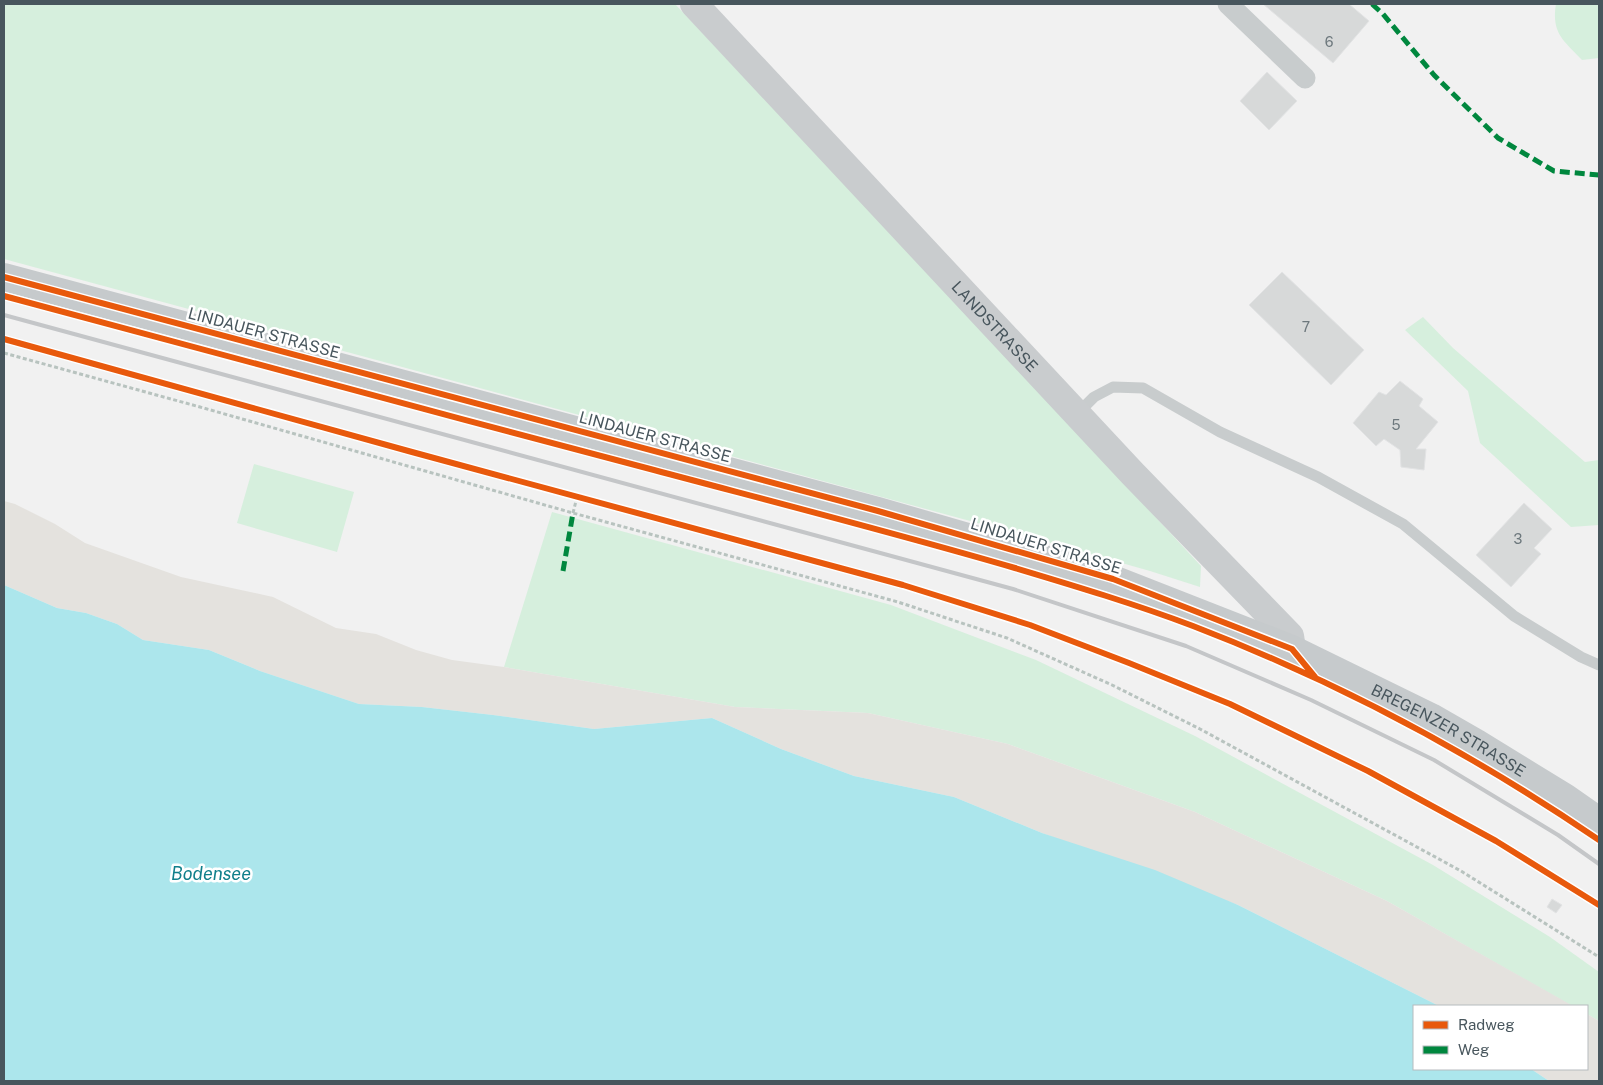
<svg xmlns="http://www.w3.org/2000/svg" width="1603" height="1085" viewBox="0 0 1603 1085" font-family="'Public Sans',sans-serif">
	<rect width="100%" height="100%" fill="#f1f1f1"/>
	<path fill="#d6efdd" d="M4,4h671l246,261 280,301 -1,21 -50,-16 -106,-30 -1040,-282z
		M1556,4h43v54l-17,2c-18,-19 -31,-27 -26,-56z
		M1423,317l30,31 132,114 14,-2v65l-28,2 -91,-84 -12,-52 -63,-61z
		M254,464l100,28 -17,60 -100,-29z
		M552,512l339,93 145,55 159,76 238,129 117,72 49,35v49l-12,-7v-8h-15l-185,-105 -192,-89 -187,-68 -140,-31 -133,-6 -231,-40z"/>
	<path fill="#e4e2de" d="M4,501l11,3 40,20 30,19 96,34 92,20 63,31 40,6 40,16 36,10 52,7 231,40 133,6 140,31 187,68 192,89 186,105h-134l-201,-101 -196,-72 -88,-36 -100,-21 -73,-27 -69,-31 -118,11 -101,-14 -71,-8 -63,-3 -99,-33 -51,-21 -66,-10 -26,-16 -31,-11 -29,-5 -53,-23z
		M1587,1014l12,7v60h-50l-18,-12h56z"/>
	<path fill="#ace6ec" d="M4,585l53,23 29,5 31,11 26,16 66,10 51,21 99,33 63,3 71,8 101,14 118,-11 69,31 73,27 100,21 88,36 113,37 83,35 201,101h-25v63h117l18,12h-1545z"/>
	<path fill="#d7d9d9" stroke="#e2e3e4" d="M1263,4h86l20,17 -36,42z
		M1267,72l30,29 -28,29 -29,-29z
		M1282,272l82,78 -33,35 -82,-80z
		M1400,381l23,18 -4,7 19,16 -22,27h10l-2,21 -23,-3 -1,-17 -16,-11 -8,7 -23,-23 26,-31 7,3z
		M1524,503l28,26 -18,19 7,6 -30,33 -35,-32z
		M1552,899l10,6 -6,8 -9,-6z"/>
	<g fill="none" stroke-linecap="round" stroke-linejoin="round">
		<path stroke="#b8c3bf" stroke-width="3" stroke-dasharray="4 2.5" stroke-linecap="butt" d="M4,353l196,54 373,106 325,89 109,36 105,47 88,44 261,142 138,86
			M573,513l4,-16"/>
		<path stroke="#c8cccd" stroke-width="11" d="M1077,414l17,-17 19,-10 30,1 77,44 98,45 85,47 111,92 67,41 18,8"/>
		<path stroke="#c8cccd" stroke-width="21" d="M1228,4l77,74"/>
		<path stroke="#c9ccce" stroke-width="28" id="s1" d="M694,4l438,469 158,163 2,13"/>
		<path stroke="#c6cacc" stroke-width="28" id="s2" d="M4,277l874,234 235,68 179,70 139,68 47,27 88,54 33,23"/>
		<path stroke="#c4c6c8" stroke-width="4" d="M4,315l1009,274 173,57 125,54 123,60 124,75 41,29"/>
		<path stroke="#00873e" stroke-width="5" stroke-dasharray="10 5" stroke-linecap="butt" d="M1372,4l11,10 51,61 64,63 56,33 45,4
			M563,571l10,-58"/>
		<g stroke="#fff" stroke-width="9">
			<path id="cycleway" d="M4,277l874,234 235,68 179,70 23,28
				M4,296c216,58 433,117 650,174 120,32 241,63 361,98 60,18 120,36 178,58 143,55 280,128 406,214
				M4,339l408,113 491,133 127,40 99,38 101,41 138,67 128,70 103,64"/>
		</g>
		<use href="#cycleway" stroke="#e8590c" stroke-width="6"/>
	</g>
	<g text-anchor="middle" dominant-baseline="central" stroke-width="5" stroke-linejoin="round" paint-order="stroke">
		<g font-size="14" fill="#6d787d">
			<text x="1329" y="42">6</text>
			<text x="1306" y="327">7</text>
			<text x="1396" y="425">5</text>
			<text x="1518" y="539">3</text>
		</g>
		<g font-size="16" fill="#48565d" stroke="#fff">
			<text stroke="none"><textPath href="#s1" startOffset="441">LANDSTRASSE</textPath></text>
			<text transform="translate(264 333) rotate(15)">LINDAUER STRASSE</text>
			<text transform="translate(655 437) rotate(15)">LINDAUER STRASSE</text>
			<text transform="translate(1046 546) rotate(17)">LINDAUER STRASSE</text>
			<text stroke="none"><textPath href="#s2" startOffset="1518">BREGENZER STRASSE</textPath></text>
		</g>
		<g font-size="18" font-style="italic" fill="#107f8b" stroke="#fff">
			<text x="211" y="873">Bodensee</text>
		</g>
	</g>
	<rect width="1603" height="1085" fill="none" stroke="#48565d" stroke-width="10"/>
	<rect x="1413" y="1005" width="175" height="65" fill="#ffffff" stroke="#b6bbbe"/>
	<rect x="1423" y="1021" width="25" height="8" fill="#e8590c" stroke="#b6bbbe"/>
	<text x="1458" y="1030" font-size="15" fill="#48565d">Radweg</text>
	<rect x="1423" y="1046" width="25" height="8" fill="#00873e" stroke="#b6bbbe"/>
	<text x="1458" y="1055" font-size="15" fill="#48565d">Weg</text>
</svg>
